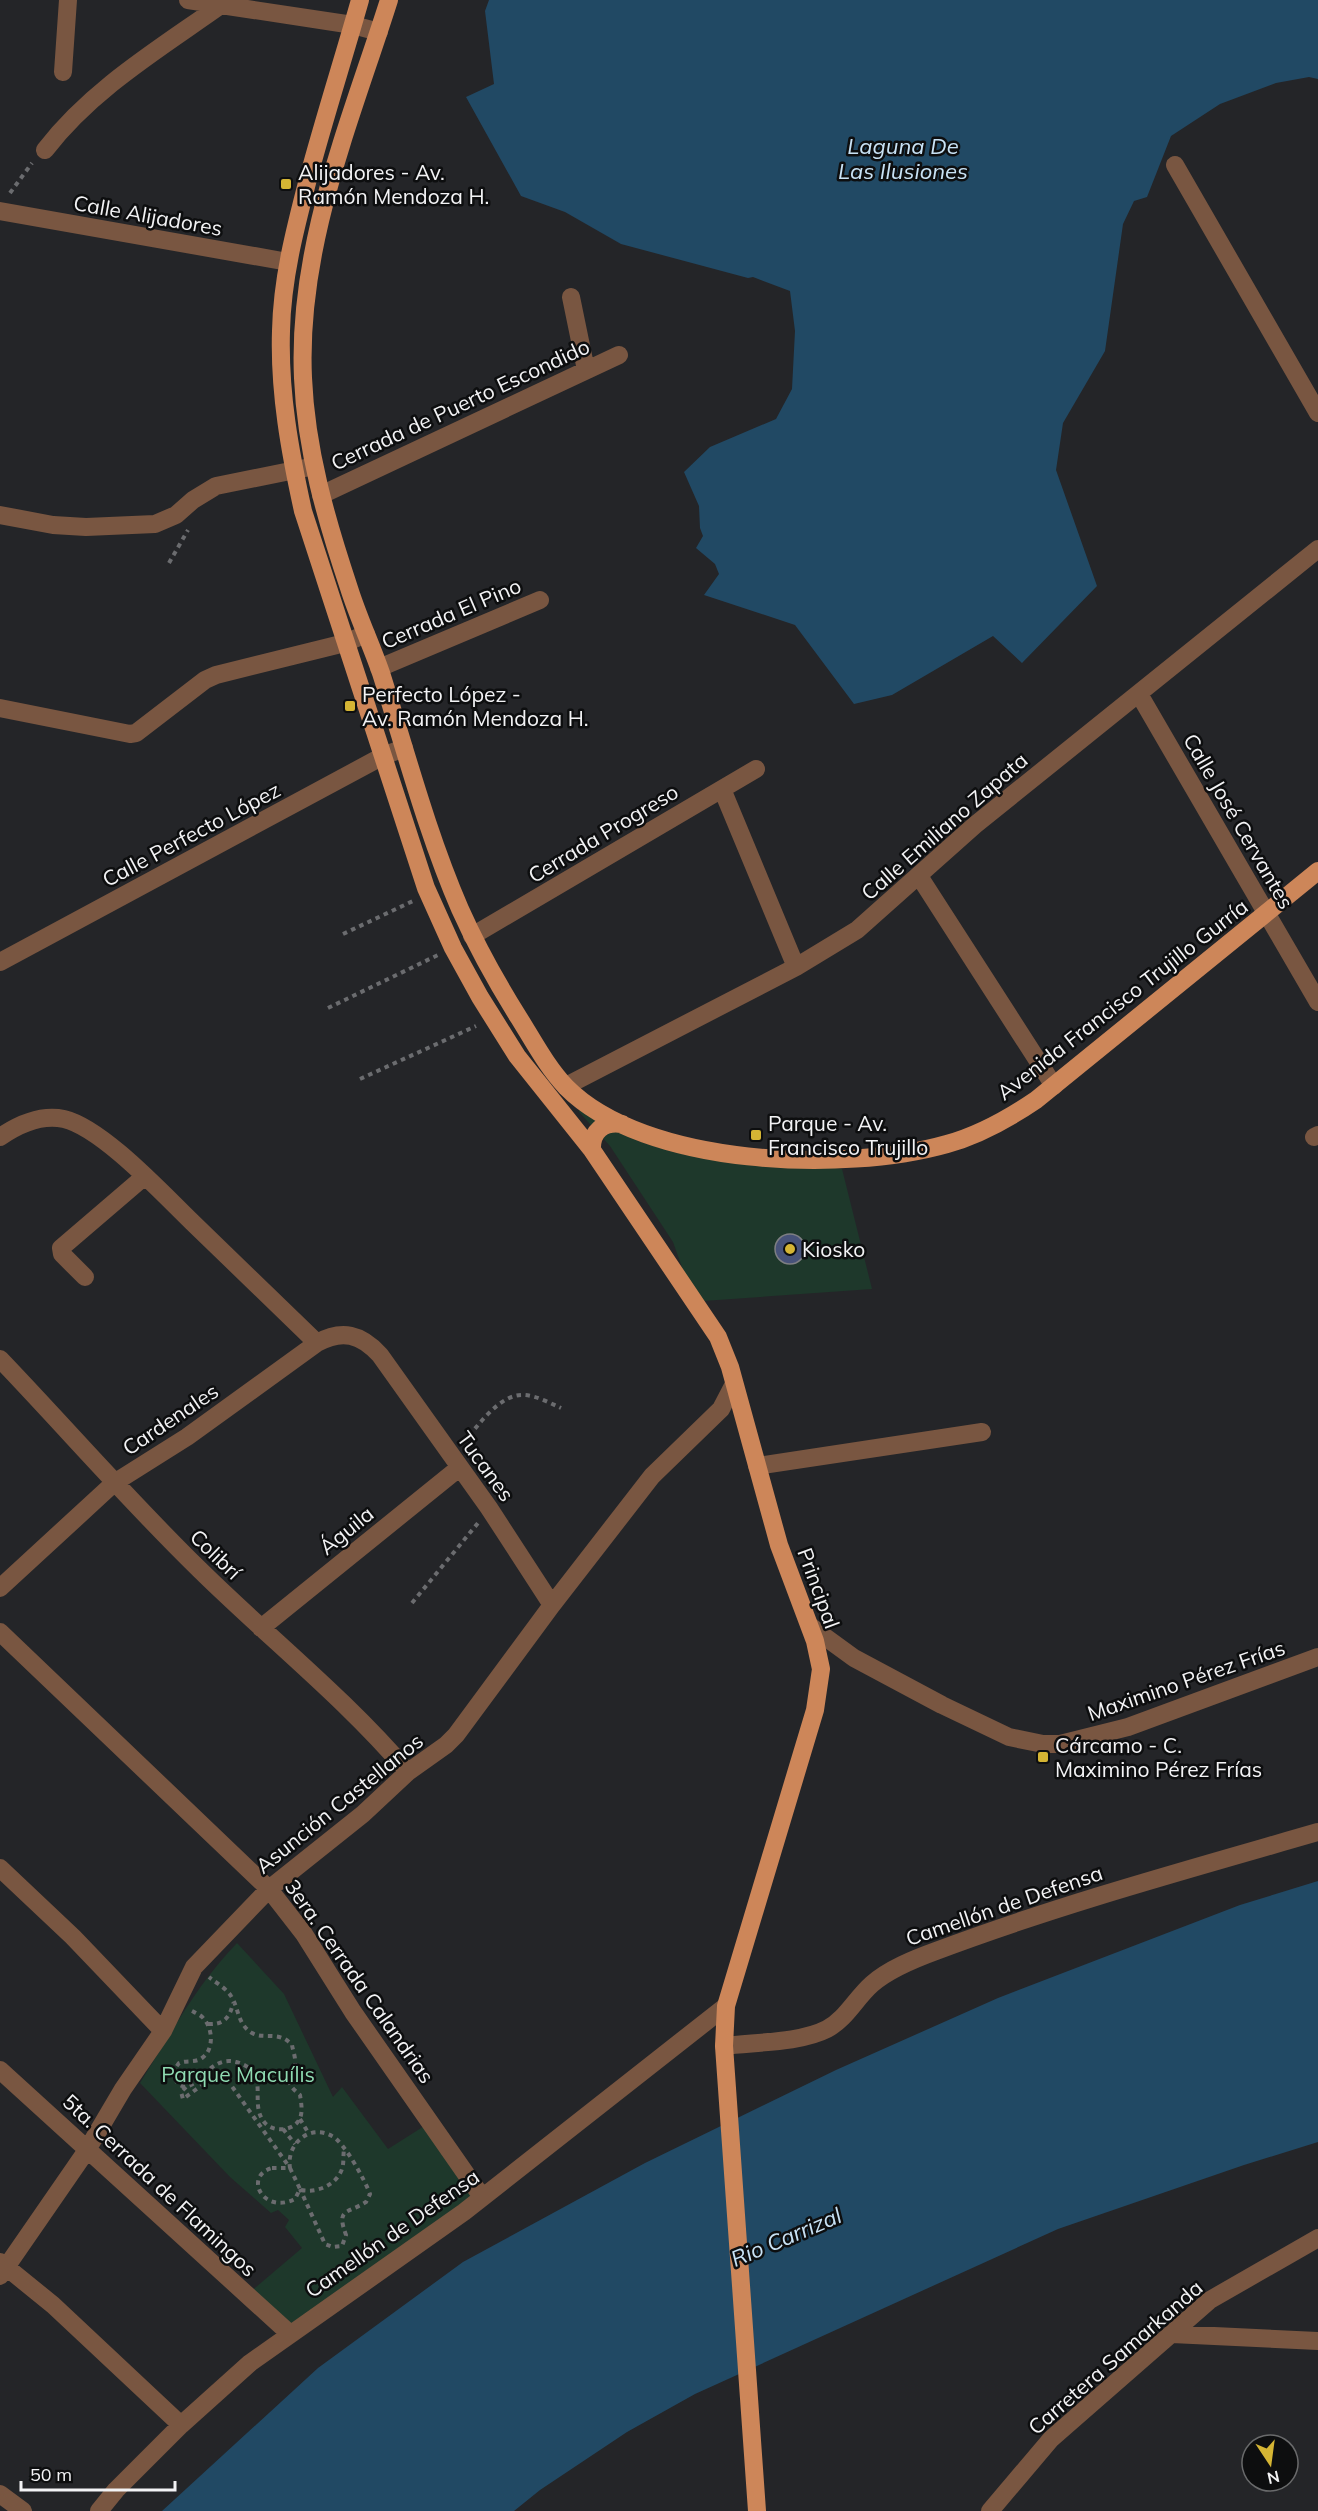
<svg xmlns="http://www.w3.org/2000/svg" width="1318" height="2511" viewBox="0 0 1318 2511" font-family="Mulish,sans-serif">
	<rect width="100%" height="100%" fill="#242528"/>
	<path fill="#1e382b" d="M579,1107l59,34 35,11 57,11 74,1 38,5 30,120 -169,12 -20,-31 -10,-28 -63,-96 -31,-34z
		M237,1943l47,51 49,103 9,-10 46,62 41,-26 46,75 -186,131 -40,-36 53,-45 -17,-21 4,-7 -11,-10 -7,3 -41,-36 -90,-94c30,-48 57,-99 97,-140z"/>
	<path fill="#214964" d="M489,0h829v79l-9,-2 -33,6 -56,21 -49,32 -24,61 -13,4 -11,23 -18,127 -42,72 -7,47 41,116 -75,77 -29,-27 -101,59 -38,9 -59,-79 -91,-30 15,-21 -4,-10 -19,-16 7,-12 -3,-8 -1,-22 -15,-34 26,-25 66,-28 16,-30 3,-58 -5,-40 -37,-14 -5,1 -127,-34 -56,-32 -44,-16 -55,-99 28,-13 -9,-73z
		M1318,1881v261l-74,23 -186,64 -363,165 -68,38 -87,58 -26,21h-352l156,-143 145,-106 182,-99 191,-93 162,-72 242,-93z"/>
	<path fill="#475279" stroke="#7e7f83" stroke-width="1.5" d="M775 1249a15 15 0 1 1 30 0a15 15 0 1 1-30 0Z"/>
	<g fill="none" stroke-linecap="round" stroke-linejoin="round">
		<path stroke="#6b6c6f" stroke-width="4" stroke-dasharray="4.5 4.5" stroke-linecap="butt" d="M10,193l22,-30
			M169,563l19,-33
			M343,934l70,-33
			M328,1008l110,-53
			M360,1079l116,-53
			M463,1442c16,-16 36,-49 62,-47 12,1 25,8 36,13
			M412,1603l66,-80
			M192,2011c4,2 9,4 12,8 9,10 10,31 -2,39 -7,5 -15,2 -23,5l-5,7 3,13c20,16 29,-29 59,-21 37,10 11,41 29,61 9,10 30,8 35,-5 3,-7 1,-16 0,-23 -17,-14 -9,-15 -5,-30 1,-7 -2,-14 -3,-20 -13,-15 -28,-5 -40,-12 -15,-9 -13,-25 -21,-37 -5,-8 -15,-13 -22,-19
			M208,2024c15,1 22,-6 25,-21
			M186,2087l-5,5 2,7 38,-28 69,97c-4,-23 19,-45 42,-32 12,6 33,44 38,58l-4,8c-19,12 -30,6 -20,33l-4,11 -9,1 -8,-3 -25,-55
			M300,2119l9,15
			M283,2129l12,15
			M272,2168h18l10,21 -5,10c-32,16 -52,-23 -23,-31z
			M301,2190c15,3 35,-4 41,-21 2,-6 1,-13 2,-20"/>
		<path stroke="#795641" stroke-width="18" d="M188,0l165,25 26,7
			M63,72l5,-72
			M45,150c47,-61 114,-101 176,-145
			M1175,165l143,248
			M0,211l288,51
			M571,297l15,73
			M321,495l298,-140
			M0,515l53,10 33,2 69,-3 21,-9 17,-15 23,-14 94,-19
			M379,668l161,-68
			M1139,694l179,308
			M0,708l130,26 6,-1 69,-53 11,-5 129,-32 21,-9
			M722,789l74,178
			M919,876l135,210
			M472,936l284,-167
			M0,962l383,-206 21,-8
			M566,1086l230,-119 61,-37 118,-105 343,-276
			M0,1137c19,-13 41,-23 64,-18 38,9 98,74 128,103 41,40 83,80 125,121
			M1314,1137l4,-2
			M85,1277l-23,-23 -1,-6 84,-72
			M0,1359c67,70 130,143 200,211 69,68 145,128 208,202
			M757,1466l225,-34
			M0,1588l114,-105 73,-46 130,-94c25,-14 44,-9 63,12l109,153 63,97
			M810,1626l44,32 88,47 67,32 34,7h17l68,-17 190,-70
			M261,1628l198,-160
			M0,1632l269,257 35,45 49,78 129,185
			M0,1868l73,69 90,94
			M724,2046c30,-4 76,-3 103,-17 19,-10 29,-31 45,-45 17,-15 42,-25 64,-33 125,-47 254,-82 382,-119
			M0,2070l289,263
			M0,2262l53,43 128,120
			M0,2276l87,-126 36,-61 40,-58 31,-64 75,-78 94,-75 45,-42 38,-27 10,-10 96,-130 100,-129 69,-67 13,-25
			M1172,2334l146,7
			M0,2494l23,17
			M99,2511l17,-21 65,-65 69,-62 214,-151 262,-206
			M990,2511l61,-72 159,-139 108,-62"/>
		<path stroke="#cd8659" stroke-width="18" d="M360,0c-17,60 -36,119 -52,179 -13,50 -26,100 -27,152 -2,61 9,121 22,180l123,377 27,60 27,49 37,59 75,94 126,187 12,30 49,178 36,96 6,28 -6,41 -89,296 -2,40 33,465
			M389,0c-39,123 -92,246 -86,378 3,72 23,141 46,210 9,29 22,56 32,85 25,79 46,160 79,236 17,38 37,74 59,109 15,24 28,49 47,69 79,80 279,86 381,57 33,-9 61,-25 89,-44l282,-229
			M592,1150c-1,-19 12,-29 30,-26"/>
	</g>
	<g fill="#d5b534" stroke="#0d0e0f" stroke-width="2">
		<rect x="280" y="178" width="12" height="12" rx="3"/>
		<rect x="344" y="700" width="12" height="12" rx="3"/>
		<rect x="750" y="1129" width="12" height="12" rx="3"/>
		<circle cx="790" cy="1249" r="6"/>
		<rect x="1037" y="1751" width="12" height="12" rx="3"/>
	</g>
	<g text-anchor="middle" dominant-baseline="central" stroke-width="5" stroke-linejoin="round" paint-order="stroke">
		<g font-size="21" fill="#f3f3f5" stroke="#0d0e0f" text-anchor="start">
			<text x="298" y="172">Alijadores - Av.<tspan x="298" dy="24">Ramón Mendoza H.</tspan></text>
			<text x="362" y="694">Perfecto López -<tspan x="362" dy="24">Av. Ramón Mendoza H.</tspan></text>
			<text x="768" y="1123">Parque - Av.<tspan x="768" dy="24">Francisco Trujillo</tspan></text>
			<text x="802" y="1249">Kiosko</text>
			<text x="1055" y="1745">Cárcamo - C.<tspan x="1055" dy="24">Maximino Pérez Frías</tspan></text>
		</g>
		<g font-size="21" fill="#f3f3f5" stroke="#0d0e0f">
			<text transform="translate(148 215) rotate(10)">Calle Alijadores</text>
			<text transform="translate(460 404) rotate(-25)">Cerrada de Puerto Escondido</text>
			<text transform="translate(451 613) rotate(-23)">Cerrada El Pino</text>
			<text transform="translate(1239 821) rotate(60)">Calle José Cervantes</text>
			<text transform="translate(944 826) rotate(-41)">Calle Emiliano Zapata</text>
			<text transform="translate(603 833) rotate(-31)">Cerrada Progreso</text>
			<text transform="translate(191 834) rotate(-28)">Calle Perfecto López</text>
			<text transform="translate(1122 999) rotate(-38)">Avenida Francisco Trujillo Gurría</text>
			<text transform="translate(170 1419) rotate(-34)">Cardenales</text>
			<text transform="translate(486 1466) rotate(54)">Tucanes</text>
			<text transform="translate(346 1530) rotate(-39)">Águila</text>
			<text transform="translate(216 1554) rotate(44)">Colibrí</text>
			<text transform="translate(819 1588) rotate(70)">Principal</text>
			<text transform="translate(1186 1680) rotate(-19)">Maximino Pérez Frías</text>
			<text transform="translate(339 1803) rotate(-39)">Asunción Castellanos</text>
			<text transform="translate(1004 1905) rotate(-19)">Camellón de Defensa</text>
			<text transform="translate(360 1981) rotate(55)">3era. Cerrada Calandrias</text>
			<text transform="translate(160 2185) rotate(43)">5ta. Cerrada de Flamingos</text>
			<text transform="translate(392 2233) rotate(-35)">Camellón de Defensa</text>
			<text transform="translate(1115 2357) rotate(-41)">Carretera Samarkanda</text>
		</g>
		<g font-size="21" fill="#8fdbb2" stroke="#0d0e0f">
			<text x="238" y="2074">Parque Macuílis</text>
		</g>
		<g font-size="22" font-style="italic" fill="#c8e2f5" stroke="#0d0e0f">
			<text x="903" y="146">Laguna De<tspan x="903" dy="25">Las Ilusiones</tspan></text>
			<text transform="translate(786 2237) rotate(-23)">Rio Carrizal</text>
		</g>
	</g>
	<g transform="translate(1270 2463) rotate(167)"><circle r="28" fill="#0d0e0f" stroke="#696a6b" stroke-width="1.5"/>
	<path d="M0-4.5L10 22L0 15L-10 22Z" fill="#d5b534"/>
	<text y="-9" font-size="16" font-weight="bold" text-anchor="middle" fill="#f3f3f5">N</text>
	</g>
	<path d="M21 2481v9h154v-9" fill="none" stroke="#f3f3f5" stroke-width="3"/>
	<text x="30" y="2481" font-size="18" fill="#f3f3f5" stroke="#0d0e0f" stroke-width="4.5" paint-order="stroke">50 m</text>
</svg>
